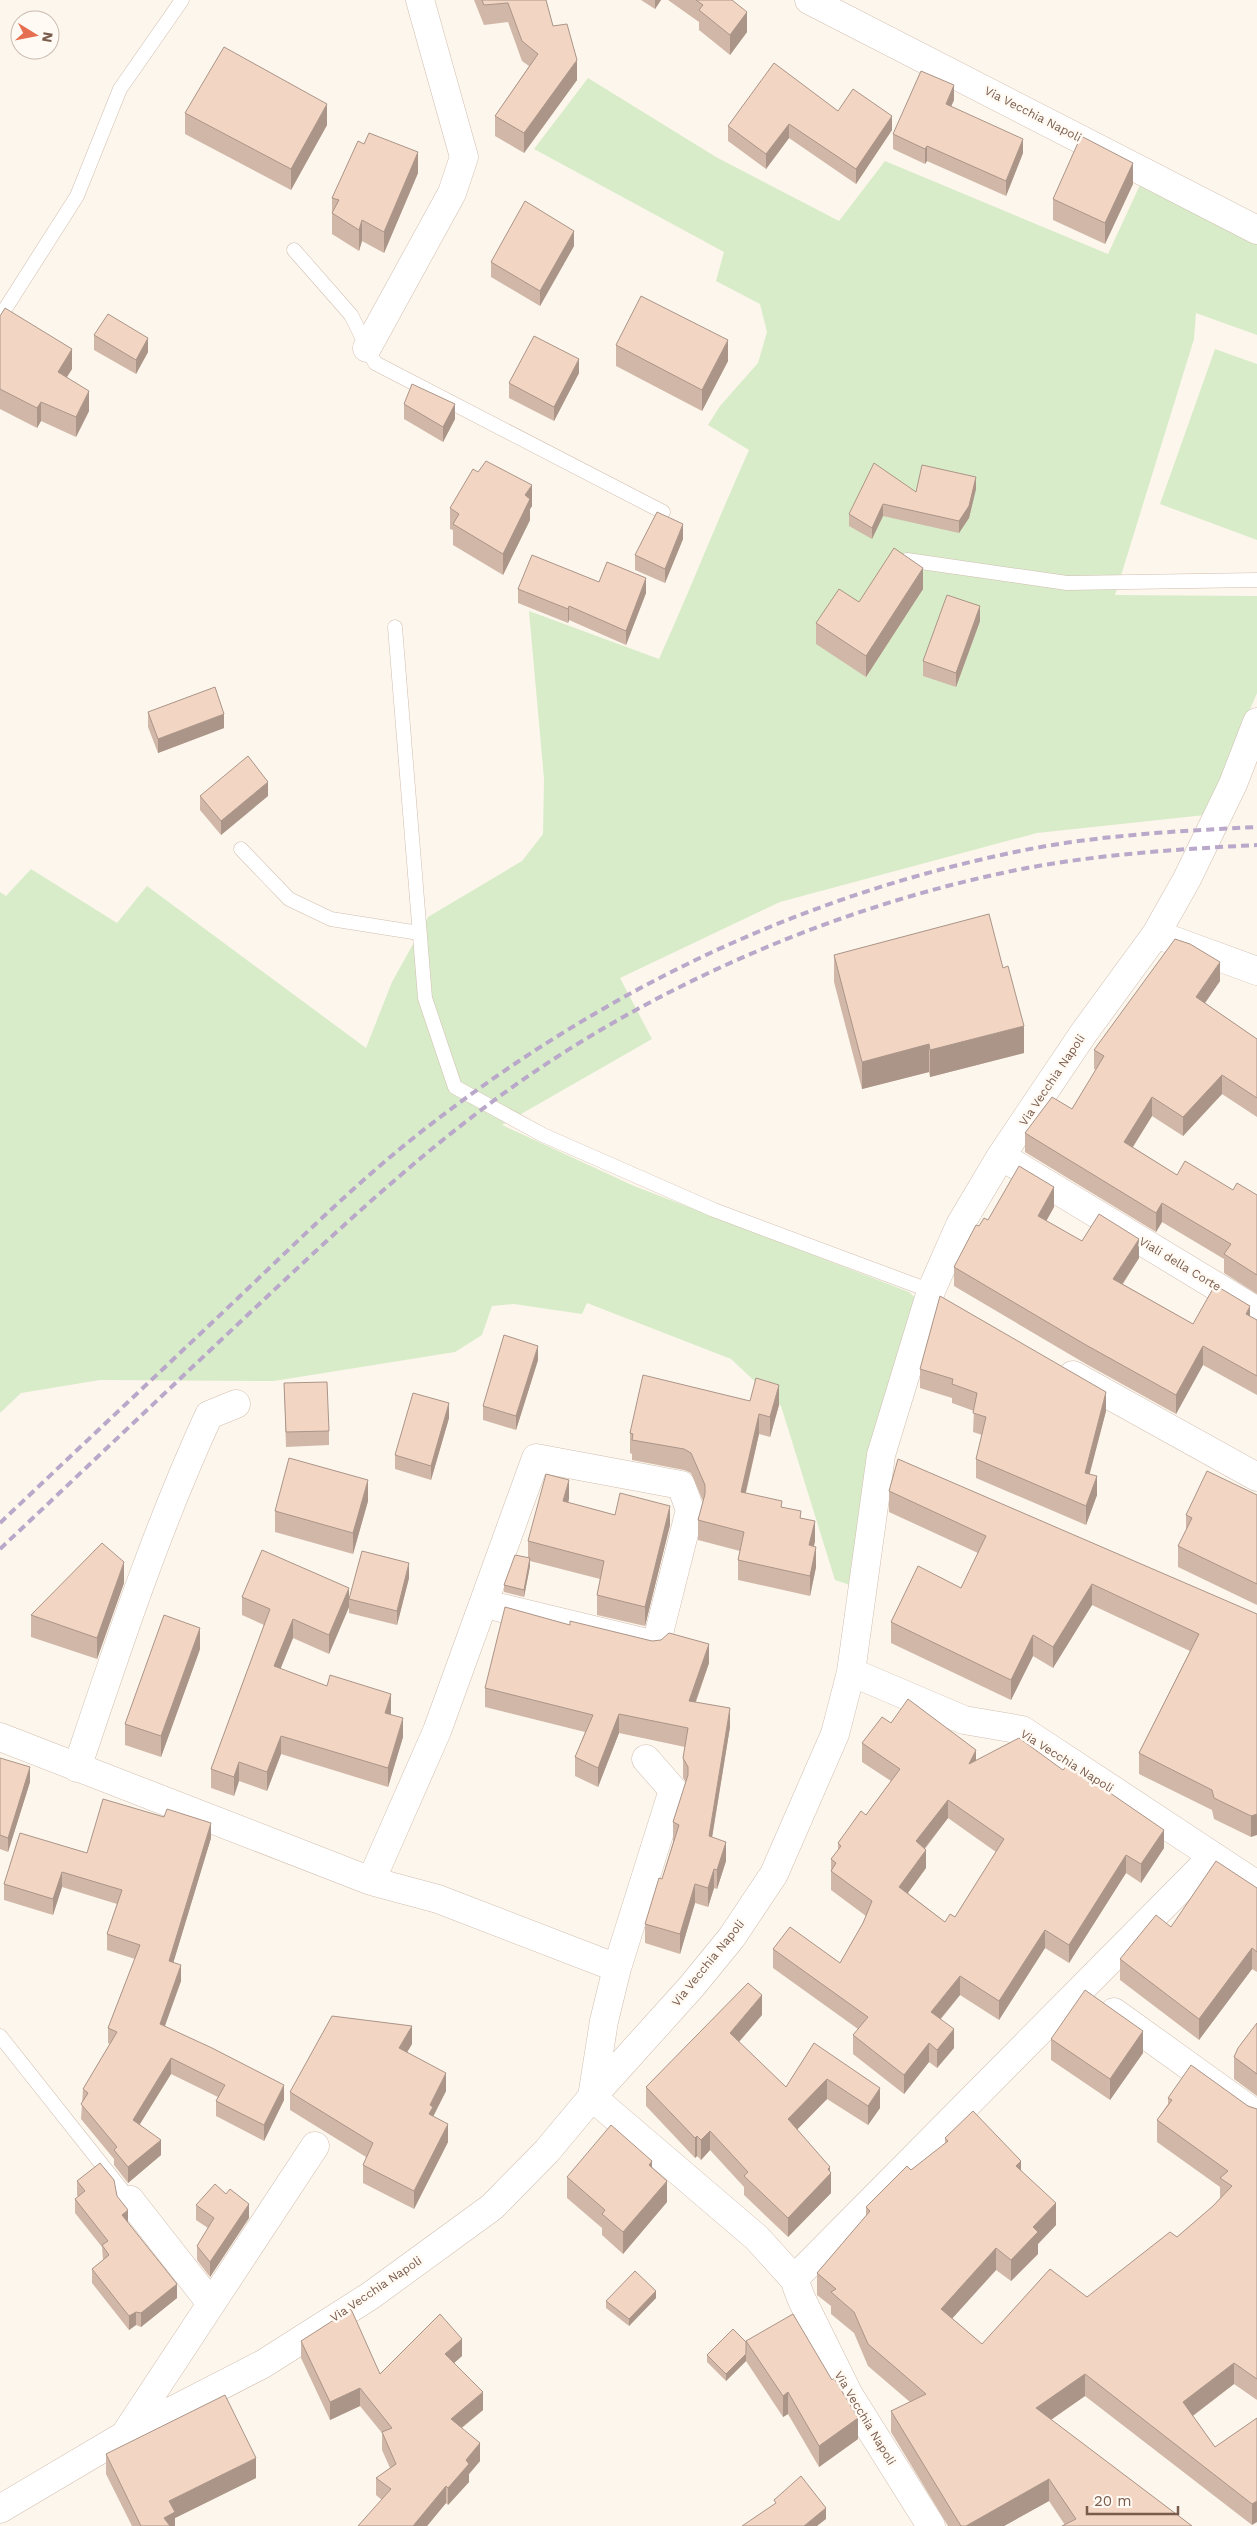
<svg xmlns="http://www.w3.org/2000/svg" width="1257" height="2526" viewBox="0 0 1257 2526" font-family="'Work Sans',sans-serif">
	<rect width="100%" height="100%" fill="#fdf6ec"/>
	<path fill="#d8ecc9" d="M588,78l128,79 123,64 46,-60 223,93 32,-69 117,59v91l-61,-22 -2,26 -79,256 142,1v97l-52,122 -168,18 -257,69 -160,76 32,61 -150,86 132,61 275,106 9,8 -68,285 -15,-5 -54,-174 -50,-47 -144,-56 -5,11 -68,-10 -22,2 -10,29 -27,17 -181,29 -174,-1 -79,13 -21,20v-521l6,4 25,-27 86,54 30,-37 219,162 26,-66 36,-65 94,-56 21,-27 1,-55 -15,-168 130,48c31,-69 59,-140 90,-209l-41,-25 12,-19 38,-43 9,-31 -7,-28 -44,-23 8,-29 -190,-103z
		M1215,349l42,15v176l-97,-36z"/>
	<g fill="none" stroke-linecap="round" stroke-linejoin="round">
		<g stroke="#d1beb0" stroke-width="15">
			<path id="lane" d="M294,250l57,65 24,48 288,149
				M0,317l77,-121 43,-107 62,-89
				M907,560l160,23 190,-3
				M395,627l30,371 30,89 88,48 171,75 217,81
				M241,849l48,50 42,20 88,14
				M0,2036l130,164"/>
		</g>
		<g stroke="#d1beb0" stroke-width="29">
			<path id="street" d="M809,0l448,230
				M367,348l85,-155 12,-36 -44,-157
				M1164,937l93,34
				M1001,1156l256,155
				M1073,1375l184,102
				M851,1672l113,48 58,10 235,155
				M0,1737l371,144 67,18 179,69
				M77,1768c40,-119 79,-238 132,-353l27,-11
				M371,1881l66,-150 99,-273 145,27 9,25 -34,135 -171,-41
				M1114,2012l143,103
				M592,2097l165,141 37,41 7,19 48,97 82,131
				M592,2097l12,-76 13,-53 56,-178 -27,-31
				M130,2200l80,102
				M794,2279l419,-423
				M126,2433l189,-287
				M0,2509l125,-74 138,-71 107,-68 122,-89 55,-56 45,-54 100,-111 40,-49 42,-63 61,-140 16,-62 30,-217 50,-164 29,-66 41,-69 82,-122 73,-100 31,-55 46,-95 24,-62"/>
		</g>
		<use href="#lane" stroke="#fff" stroke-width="14"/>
		<use href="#street" stroke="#fff" stroke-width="28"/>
		<path stroke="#b9a8c9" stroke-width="4" stroke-dasharray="8 5" stroke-linecap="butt" d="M0,1523c79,-75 159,-150 238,-225 61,-58 121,-118 188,-170 178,-138 373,-232 594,-277 78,-16 158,-20 237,-24
			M0,1549c85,-80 170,-161 255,-241 85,-80 170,-160 266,-227 148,-103 329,-179 506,-213 76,-14 153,-19 230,-23"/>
	</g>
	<path fill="#d1b7a8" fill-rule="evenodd" d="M474,0h72l7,26 24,54 -53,73 -29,-17v-20l34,-50 -7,-5 -14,-39 -24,3z
		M641,0h20l-6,9z
		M668,0h64l15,32 -17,23 -31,-25v-8z
		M954,100l-3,6 72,47 -17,43 -79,-35 -2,3 -32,-15v-15z
		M838,111l54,19 -36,54 -67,-46 -23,31 -38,-28v-15z
		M185,113l142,12 -36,65 -106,-56z
		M418,173l-34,80 -22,-12 -3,10 -27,-17v-36z
		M1133,184l-28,60 -52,-24v-21z
		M574,246l-34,60 -49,-29v-15z
		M0,316l72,53 -5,8 22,34 -13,26 -35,-16 -4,7 -37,-19z
		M94,335l54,17 -12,22 -42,-24z
		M616,345l112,16 -26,50 -86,-45z
		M579,373l-25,48 -45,-23v-15z
		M404,404l51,15 -12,23 -39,-23z
		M976,489l-7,29 -10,15 -76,-17 -11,23 -23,-13v-12l67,-22z
		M532,506l-2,3v11l-27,55 -50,-30v-15l-3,-1v-21z
		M683,539l-18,44 -30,-13v-15z
		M599,582l47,11 -20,52 -57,-25 -1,3 -50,-20v-14z
		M923,589l-57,88 -50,-33v-21l43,-21z
		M980,621l-24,66 -33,-11v-15z
		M148,712l76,16 -66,25 -10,-26z
		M200,796h68l-47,39 -21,-25z
		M834,955l190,98 -94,24 -1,-5 -67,17 -28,-107z
		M1220,981l-15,22 52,36v78l-35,-23 -39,42 -31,-20 -19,31 44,28 56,15 24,5v99l-33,-21v-14l-62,-37 -6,10 -131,-80v-19l47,-24 24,-39 -2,-1v-19z
		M1054,1207l-8,14 36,20 57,17 -16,26 70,40 57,-7 7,3v75l-54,-30 -27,49 -90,-50 -132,-78v-19l25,-41 9,-6z
		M538,1360l-22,70 -33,-10v-14z
		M920,1369l186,42 -17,63 8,21 -11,30 -110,-47v-19l6,-24 -9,-3 1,-21 -22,-8v-5l-32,-10z
		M284,1383l45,48v14l-43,2z
		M750,1401l29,4 -9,32 -11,-3 -13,59 36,14 19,11 14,23 -1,5 2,21 -6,29 -72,-16v-20l2,-9 -42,-11v-20l5,-19 -12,-28 -7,-3 -52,-10v-6l-2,-1v-20z
		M449,1418l-18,62 -36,-11v-14z
		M889,1491l368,123 -6,223 -37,-18 -2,-9 -73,-36v-21l51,-102 -98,-46 -39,63 -20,-12 -22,44 -120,-57v-21l70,-34 17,-35 -89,-41z
		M1257,1495v110l-79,-38v-21l8,-16v-15z
		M569,1499l-1,4 47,12 55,10 -25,101 -48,-11v-20l3,-16 -70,-18v5l-6,31 -20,-5v-7l24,-27v-17z
		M368,1501l-15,53 -78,-22v-21z
		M409,1578l-12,47 -48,-12v-6l-20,47 -36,-16 -13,31 111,44 -1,1 13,23 -15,50 -107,-33 -14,37 -28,-10 -5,15 -23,-8v-19l53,-144 -22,-10v-18l107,1z
		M124,1583l-27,76 -66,-22v-22z
		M200,1649l-39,108 -36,-12v-21z
		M709,1663l-13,39 34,25 -18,110 14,24 -9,28 -3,-1 -6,19 -13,-4 -15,51 -35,-11v-19l17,-45 11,-37v-20l13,-40 -3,-4v-20l2,-11 -66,-14 -21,54 -23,-11v-19l10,-25 -100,-25v-19z
		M891,1723l85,37 188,88 -23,35 -15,-10 -57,90 -24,-15 -46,72 -39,-25 -19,24 13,29 -17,20 -8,-6 -25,32 -51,-40v-19l5,-6 -85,-61v-19l67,14 23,-40 3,-7 -35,-26v-31l7,-9v-7l28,-28 25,-34 -29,-19v-19zM948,1818l48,34 -41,65 -10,5 -37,-29 18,-25 -1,-19z
		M0,1758l30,24 -22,70 -8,-3z
		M211,1838l-38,125 8,18 -17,45 120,74 -20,41 -48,-25v-15l2,-4 -47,-23 -31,50 21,31 -33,28 -14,-18v-6l-33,-40 2,-30 27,-45 -2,-1v-15l27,-69 -28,-9v-16l10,-30 -55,-17 -9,28 -49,-15v-16l83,-31z
		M1257,1888v84l-5,-3 -53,71 -79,-60v-21l51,-32z
		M762,2015l-23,27 47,45 28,-44 66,65 -12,17 -41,-26 -30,30 33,43 1,21 -43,44 -44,-42v-8l-34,-37 -9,10 -4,-4 -2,2 -49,-52v-19z
		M1257,2023v73l-23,-17v-22z
		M1051,2039l92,14 -33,47 -59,-40z
		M412,2044l-5,8 39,39 -13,25 15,26 -34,67 -51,-26v-18l3,-8 -76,-47v-18z
		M1168,2098l80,8 9,3v291l-23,-16 -41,32 22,31 42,-29 -5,107 -167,-129 -34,24 141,106 -127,-1 -16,-24 -45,25h-56l-57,-94v-21l19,-9 -42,-36 -14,-33 -23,-19v-8l-14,-11v-22l49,-57v-9l45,-37 34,-26v-6l76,32 35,55 -18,19v10l-27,27 -15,-11 -44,48 30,26 105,-47 90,-60 36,-31 7,-8v-11l-63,-45v-22l11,-16z
		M652,2168l15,34 -44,52 -21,-19v-7l-35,-30v-21z
		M77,2181l40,15 11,27 49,75 -36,29 -5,-2 -7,5 -37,-47v-14l11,-9 -1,-13 -27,-34v-14l3,-2 -1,-2z
		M196,2205l53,13 -39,59 -13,-17v-14l11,-18 -12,-8z
		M656,2298l-27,28 -23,-18v-7z
		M301,2341l79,33 82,-18 -8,7 29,47 -21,18 18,33 -11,13v8l-21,23 -2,-2 -19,23h-69l24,-26 -6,-5v-17l14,-10 -8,-18v-17l-22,-27 -30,14 -29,-62z
		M746,2341l112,98 -39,28 -31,-53 -5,3 -37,-56 -20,20 -19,-19v-7l39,-13z
		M106,2454l150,24 -81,40v8h-43l-26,-52z"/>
	<path fill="#aa9588" d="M655,0h6l-6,9z
		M747,12v20l-17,23v-20z
		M577,60v20l-53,73v-20z
		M954,85v15l-8,18v-14z
		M327,104v21l-36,65v-21z
		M892,116v14l-36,54v-15z
		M789,124v14l-23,31v-15z
		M1023,139v14l-17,43v-15z
		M927,146v15l-2,3v-15z
		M418,152v21l-34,80v-21z
		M1133,163v21l-28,60v-21z
		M362,220v21l-3,10v-21z
		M574,231v15l-34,60v-15z
		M148,338v14l-12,22v-14z
		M728,340v21l-26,50v-21z
		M72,349v20l-14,22v-19z
		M579,359v14l-25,48v-14z
		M89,391v20l-13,26v-20z
		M41,402v19l-4,7v-20z
		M455,404v15l-12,23v-15z
		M976,477v12l-7,29 -10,15v-12z
		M532,485v21l-2,3v11l-27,55v-21l22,-59z
		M883,504v12l-11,23v-11z
		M683,524v15l-18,44v-14z
		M923,568v21l-57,88v-21z
		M646,578v15l-20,52v-14z
		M569,606v14l-1,3v-14z
		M980,606v15l-24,66v-14z
		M224,714v14l-66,25v-14z
		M268,782v14l-47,39v-14z
		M1220,962v19l-24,35v-19z
		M1024,1026v27l-94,24v-27z
		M929,1044v28l-67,17v-27z
		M1222,1075v19l-39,42v-19z
		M1152,1097v19l-28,45v-19z
		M1054,1187v20l-16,29v-20z
		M1162,1203v19l-6,10v-19z
		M1139,1239v19l-26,40v-19z
		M1250,1306v19l-4,-11z
		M538,1346v14l-22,70v-14z
		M1203,1346v19l-27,49v-19z
		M779,1385v20l-9,32v-20z
		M1106,1392v19l-21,81v-19z
		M449,1403v15l-18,62v-14z
		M759,1414v20l-18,78v-20z
		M1097,1476v19l-11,30v-19z
		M368,1480v21l-15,53v-21z
		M569,1480v19l-6,22v-20z
		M670,1506v19l-25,101v-19z
		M815,1521v20l-6,25v-21z
		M816,1547v20l-6,29v-20z
		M530,1558v8l-6,31v-7z
		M124,1562v21l-27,76v-21z
		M409,1563v15l-12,47v-14z
		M1092,1584v21l-39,63v-21z
		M349,1588v19l-20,47v-19z
		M293,1619v19l-19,47v-19z
		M200,1628v21l-39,108v-21z
		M1033,1635v21l-22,44v-20z
		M709,1644v19l-20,57v-19z
		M391,1694v19l-6,18v-18z
		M730,1708v19l-21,129v-20z
		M619,1714v19l-21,54v-19z
		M403,1718v19l-15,50v-19z
		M281,1736v18l-14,37v-19z
		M976,1750v18l-7,-4z
		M239,1762v19l-5,15v-19z
		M30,1767v15l-22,70v-14z
		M948,1800v18l-32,41v-18z
		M1257,1814v21l-6,2v-21z
		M211,1823v15l-42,139v-16z
		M1164,1830v18l-23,35v-19z
		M726,1842v19l-9,28v-19z
		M926,1850v18l-27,37v-18z
		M1126,1855v18l-57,90v-18z
		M714,1869v19l-6,19v-19z
		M62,1872v15l-9,28v-16z
		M695,1884v19l-15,51v-20z
		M1045,1930v18l-46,72v-19z
		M1252,1948v21l-53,71v-21z
		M181,1965v16l-21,59v-16z
		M960,1976v19l-29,35v-18z
		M762,1995v20l-32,37v-19z
		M412,2026v18l-13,22v-18z
		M954,2029v19l-17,20v-18z
		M1143,2031v22l-33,47v-21z
		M929,2043v19l-25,32v-19z
		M171,2058v16l-38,61v-15z
		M446,2073v18l-13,26 -4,16 1,-28z
		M827,2079v20l-39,40v-20z
		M284,2085v15l-20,41v-16z
		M880,2088v20l-12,17v-19z
		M448,2124v18l-34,67v-18z
		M710,2131v19l-9,10v-20z
		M697,2136v20l-2,2v-20z
		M161,2140v15l-33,28v-16z
		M652,2161v21l-3,-17z
		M1021,2161v22l-5,-17z
		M830,2167v7l1,-1v20l-43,44v-19z
		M667,2181v21l-44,52v-22z
		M1056,2203v22l-18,19v10l-27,27v-21l22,-33z
		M249,2204v14l-39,59v-15z
		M128,2210v13l-6,-8z
		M996,2248v22l-55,61v-22z
		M177,2284v14l-36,29v-14z
		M656,2291v7l-27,28v-7z
		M136,2312v13l-7,5v-14z
		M462,2339v17l-17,15v-17z
		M746,2354v7l-20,20v-7z
		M1234,2363v21l-51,39v-21z
		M1085,2374v22l-49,34v-22z
		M360,2388v18l-30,14v-18z
		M483,2392v18l-32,26v-17z
		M788,2392v22l-5,3v-21z
		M858,2418v21l-39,28v-21z
		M480,2443v18l-11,13v8l-21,23v-17l18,-28z
		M256,2458v20l-81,40v8h-11v-8l5,-17z
		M1049,2479v22l-45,25h-38z
		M446,2486v17l-19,23h-14z
		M1257,2501v21l-5,3v-21z
		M826,2508v11l-9,7h-13z"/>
	<path fill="#f3d5c3" stroke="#aa9588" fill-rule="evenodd" d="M482,0h64l7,26 14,-2 10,36 -53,73 -29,-17 43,-62 -16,-13 -14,-38 -24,2z
		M696,0h36l15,12 -17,23 -31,-25 4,-5z
		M224,47l103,57 -36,65 -106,-56z
		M774,63l64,48 15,-22 39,27 -36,53 -67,-45 -23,30 -38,-28z
		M921,71l33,14 -8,19 77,35 -17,42 -79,-35 -2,3 -32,-15z
		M369,133l49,19 -34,80 -22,-12 -3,10 -27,-17 7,-13 -7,-2 26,-57 6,3z
		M1081,136l52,27 -28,60 -52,-24z
		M525,201l49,30 -34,60 -49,-29z
		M641,296l87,44 -26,50 -86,-45z
		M5,308l67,41 -14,23 31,19 -13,26 -35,-15 -4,6 -37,-19v-73z
		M108,314l40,24 -12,22 -42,-25z
		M534,336l45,23 -25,48 -45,-24z
		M412,384l43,20 -12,23 -39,-23z
		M486,461l46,24 -7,10 5,4 -27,55 -50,-30 6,-10 -9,-6 23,-39 5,3z
		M874,463l42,29 6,-27 54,12 -7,29 -10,15 -76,-17 -11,24 -23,-14z
		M657,512l26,12 -18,45 -30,-14z
		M894,548l29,20 -57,88 -50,-33 23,-34 20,13z
		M532,555l67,27 8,-20 39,16 -20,53 -57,-25 -1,3 -50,-20z
		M947,595l33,11 -24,67 -33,-12z
		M215,687l9,27 -66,25 -10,-27z
		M248,756l20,26 -47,39 -21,-25z
		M989,914l14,54 5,-2 16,60 -94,24 -1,-6 -67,18 -28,-107z
		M1175,939l15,5 30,18 -24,35 61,42v59l-35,-23 -39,42 -31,-20 -28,45 53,33 8,-14 48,29 4,-7 20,12v80l-33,-21 7,-10 -69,-41 -6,10 -131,-80 27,-36 20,12 32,-53 -10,-6z
		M1019,1166l35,21 -16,29 44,25 17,-27 40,25 -26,40 80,45 22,-39 35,21 -4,8 11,6v56l-54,-30 -27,49 -90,-50 -132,-78 22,-42 3,1 5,-8 4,2z
		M940,1296l166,96 -21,81 12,3 -11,30 -110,-47 10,-42 -13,-4 4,-20 -25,-9 1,-5 -33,-10z
		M504,1335l34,11 -22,70 -33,-10z
		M643,1375l107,26 6,-23 23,7 -9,32 -11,-3 -18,78 41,9 -1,6 20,4 -1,7 15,3 -6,24 7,2 -6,29 -72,-16 6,-28 -46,-12 7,-26v-9l-14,-32 -7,-4 -52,-9 1,-6 -3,-1z
		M327,1382l2,49 -43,1 -2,-49z
		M413,1393l36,10 -18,63 -36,-11z
		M289,1458l79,22 -15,53 -78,-22z
		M898,1459l359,155v200l-6,2 -37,-18 -2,-8 -73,-37 60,-119 -107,-50 -39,63 -20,-12 -22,45 -120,-58 27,-56 43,22 25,-52 -97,-45z
		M1207,1471l50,24v89l-79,-38 14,-28 -6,-3z
		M546,1474l23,6 -6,21 52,14 5,-22 50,13 -25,101 -48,-12 7,-34 -76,-20z
		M102,1543l22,19 -27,76 -66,-23z
		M262,1550l87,38 -20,47 -36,-16 -19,47 53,20 3,-11 61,19 -6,19 18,5 -15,50 -107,-32 -14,36 -28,-10 -5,15 -23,-8 59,-160 -28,-12z
		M362,1551l47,12 -12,48 -48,-12z
		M515,1555l15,3 -6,32 -20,-5z
		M505,1607l65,18v-4l82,20 9,-1 8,-7 40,11 -20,57 41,7 -21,128 17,6 -9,28 -3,-1 -6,19 -13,-4 -15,50 -35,-10 14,-46 3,1 17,-54 -6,-3 15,-47v-8l-5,-9 5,-30 -69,-14 -21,54 -23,-11 18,-42 -108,-27z
		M164,1615l36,13 -39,108 -36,-12z
		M908,1699l68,51 -7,14 50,-26 44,32 5,-6 96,66 -23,34 -15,-9 -57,90 -24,-15 -46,71 -39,-25 -29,36 23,17 -17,21 -8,-7 -25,32 -51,-40 15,-18 -95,-68 17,-22 50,36 23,-40 9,-22 -41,-30 5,-8 -5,-4 10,-13 -3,-3 23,-32 5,4 34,-46 -38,-26 20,-26 9,6zM948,1800l56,39 -49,78 -5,-3 -5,8 -46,-35 27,-37 -10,-9z
		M0,1758l30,9 -22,71 -8,-3z
		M103,1799l61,18 3,-8 44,14 -42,138 12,4 -21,59 52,24 72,37 -20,40 -48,-24 9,-16 -54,-27 -38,62 28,20 -33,27 -14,-17 3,-3 -36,-43 7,-11 -5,-4 34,-57 -9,-4 32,-83 -33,-11 15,-44 -60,-18 -9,27 -49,-15 16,-51 67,20z
		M1216,1861l41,27v64l-5,-4 -53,71 -79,-60 36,-44 15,12z
		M748,1983l14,12 -32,38 56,54 28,-44 66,45 -12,18 -41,-27 -39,40 42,48 -2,2 3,4 -43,45 -44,-42 4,-4 -38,-41 -9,9 -4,-4 -2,2 -49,-51z
		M1085,1990l58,41 -33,48 -59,-40z
		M332,2016l80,10 -13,22 47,25 -16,32 3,2 -4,7 19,10 -34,67 -51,-26 10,-22 -83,-51z
		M1257,2023v51l-23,-17 4,-9z
		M1191,2065l57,41 9,3v270l-23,-16 -51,39 32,45 42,-29v83l-5,3 -167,-130 -49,34 156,118h-130l14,-7 -27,-40 -83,47h-5l-70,-115 35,-17 -58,-50 -14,-32 -23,-20 5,-3 -19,-16 53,-62 -4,-4 41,-41 4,4 37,-29 -3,-3 28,-27 48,50 -5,5 40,37 -23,24 5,5 -27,28 -15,-12 -55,61 41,35 68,-75 37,28 83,-65 7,5 36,-31 19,-20 -12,-8 8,-7 -71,-51 15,-20 -4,-2z
		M611,2125l41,36 -3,4 18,16 -44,51 -21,-18 3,-4 -38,-33z
		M100,2163l14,17 3,16 11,14 -6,5 55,69 -36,29 -5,-1 -7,4 -37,-47 17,-14 -7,-10 6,-4 -33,-42 10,-8 -8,-10z
		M215,2184l11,10 4,-5 19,15 -39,58 -13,-16 17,-28 -18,-13z
		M635,2271l21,20 -27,28 -23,-18z
		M351,2309l29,65 60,-60 22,25 -17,15 38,38 -32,27 29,24 -14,17 3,4 -21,24 -2,-2 -33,40h-55l33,-37 -15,-11 20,-14 -14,-32 10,-4 -32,-40 -30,14 -29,-61z
		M793,2314l39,66 2,-2 24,40 -39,28 -31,-54 -5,4 -37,-55z
		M733,2329l13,13v12l-20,20 -19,-19z
		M225,2395l31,63 -87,43 6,11 -11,6 6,8h-29l-35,-72z
		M801,2476l25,32 -22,18h-62l34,-23 -2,-3z"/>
	<g text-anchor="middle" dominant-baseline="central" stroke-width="5" stroke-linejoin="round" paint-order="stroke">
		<g font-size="12" fill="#7a5c4d" stroke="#fffaf3">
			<text transform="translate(1033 114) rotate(27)">Via Vecchia Napoli</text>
			<text transform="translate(1052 1080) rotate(-56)">Via Vecchia Napoli</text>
			<text transform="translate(1180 1264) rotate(31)">Viali della Corte</text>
			<text transform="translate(1067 1761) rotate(32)">Via Vecchia Napoli</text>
			<text transform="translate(708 1963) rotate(-51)">Via Vecchia Napoli</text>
			<text transform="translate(376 2289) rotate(-34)">Via Vecchia Napoli</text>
			<text transform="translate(865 2418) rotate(59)">Via Vecchia Napoli</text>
		</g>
	</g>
	<g transform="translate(35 35) rotate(100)"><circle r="24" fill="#fffaf3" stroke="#cabbb1"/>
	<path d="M0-4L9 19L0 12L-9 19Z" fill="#e76f51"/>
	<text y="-8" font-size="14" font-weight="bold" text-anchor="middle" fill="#7a5c4d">N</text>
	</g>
	<path d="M1087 2506v8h91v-8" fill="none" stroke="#7a5c4d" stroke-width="2.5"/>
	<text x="1094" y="2506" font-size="15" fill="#7a5c4d" stroke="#fffaf3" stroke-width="4" paint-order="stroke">20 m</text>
</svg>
